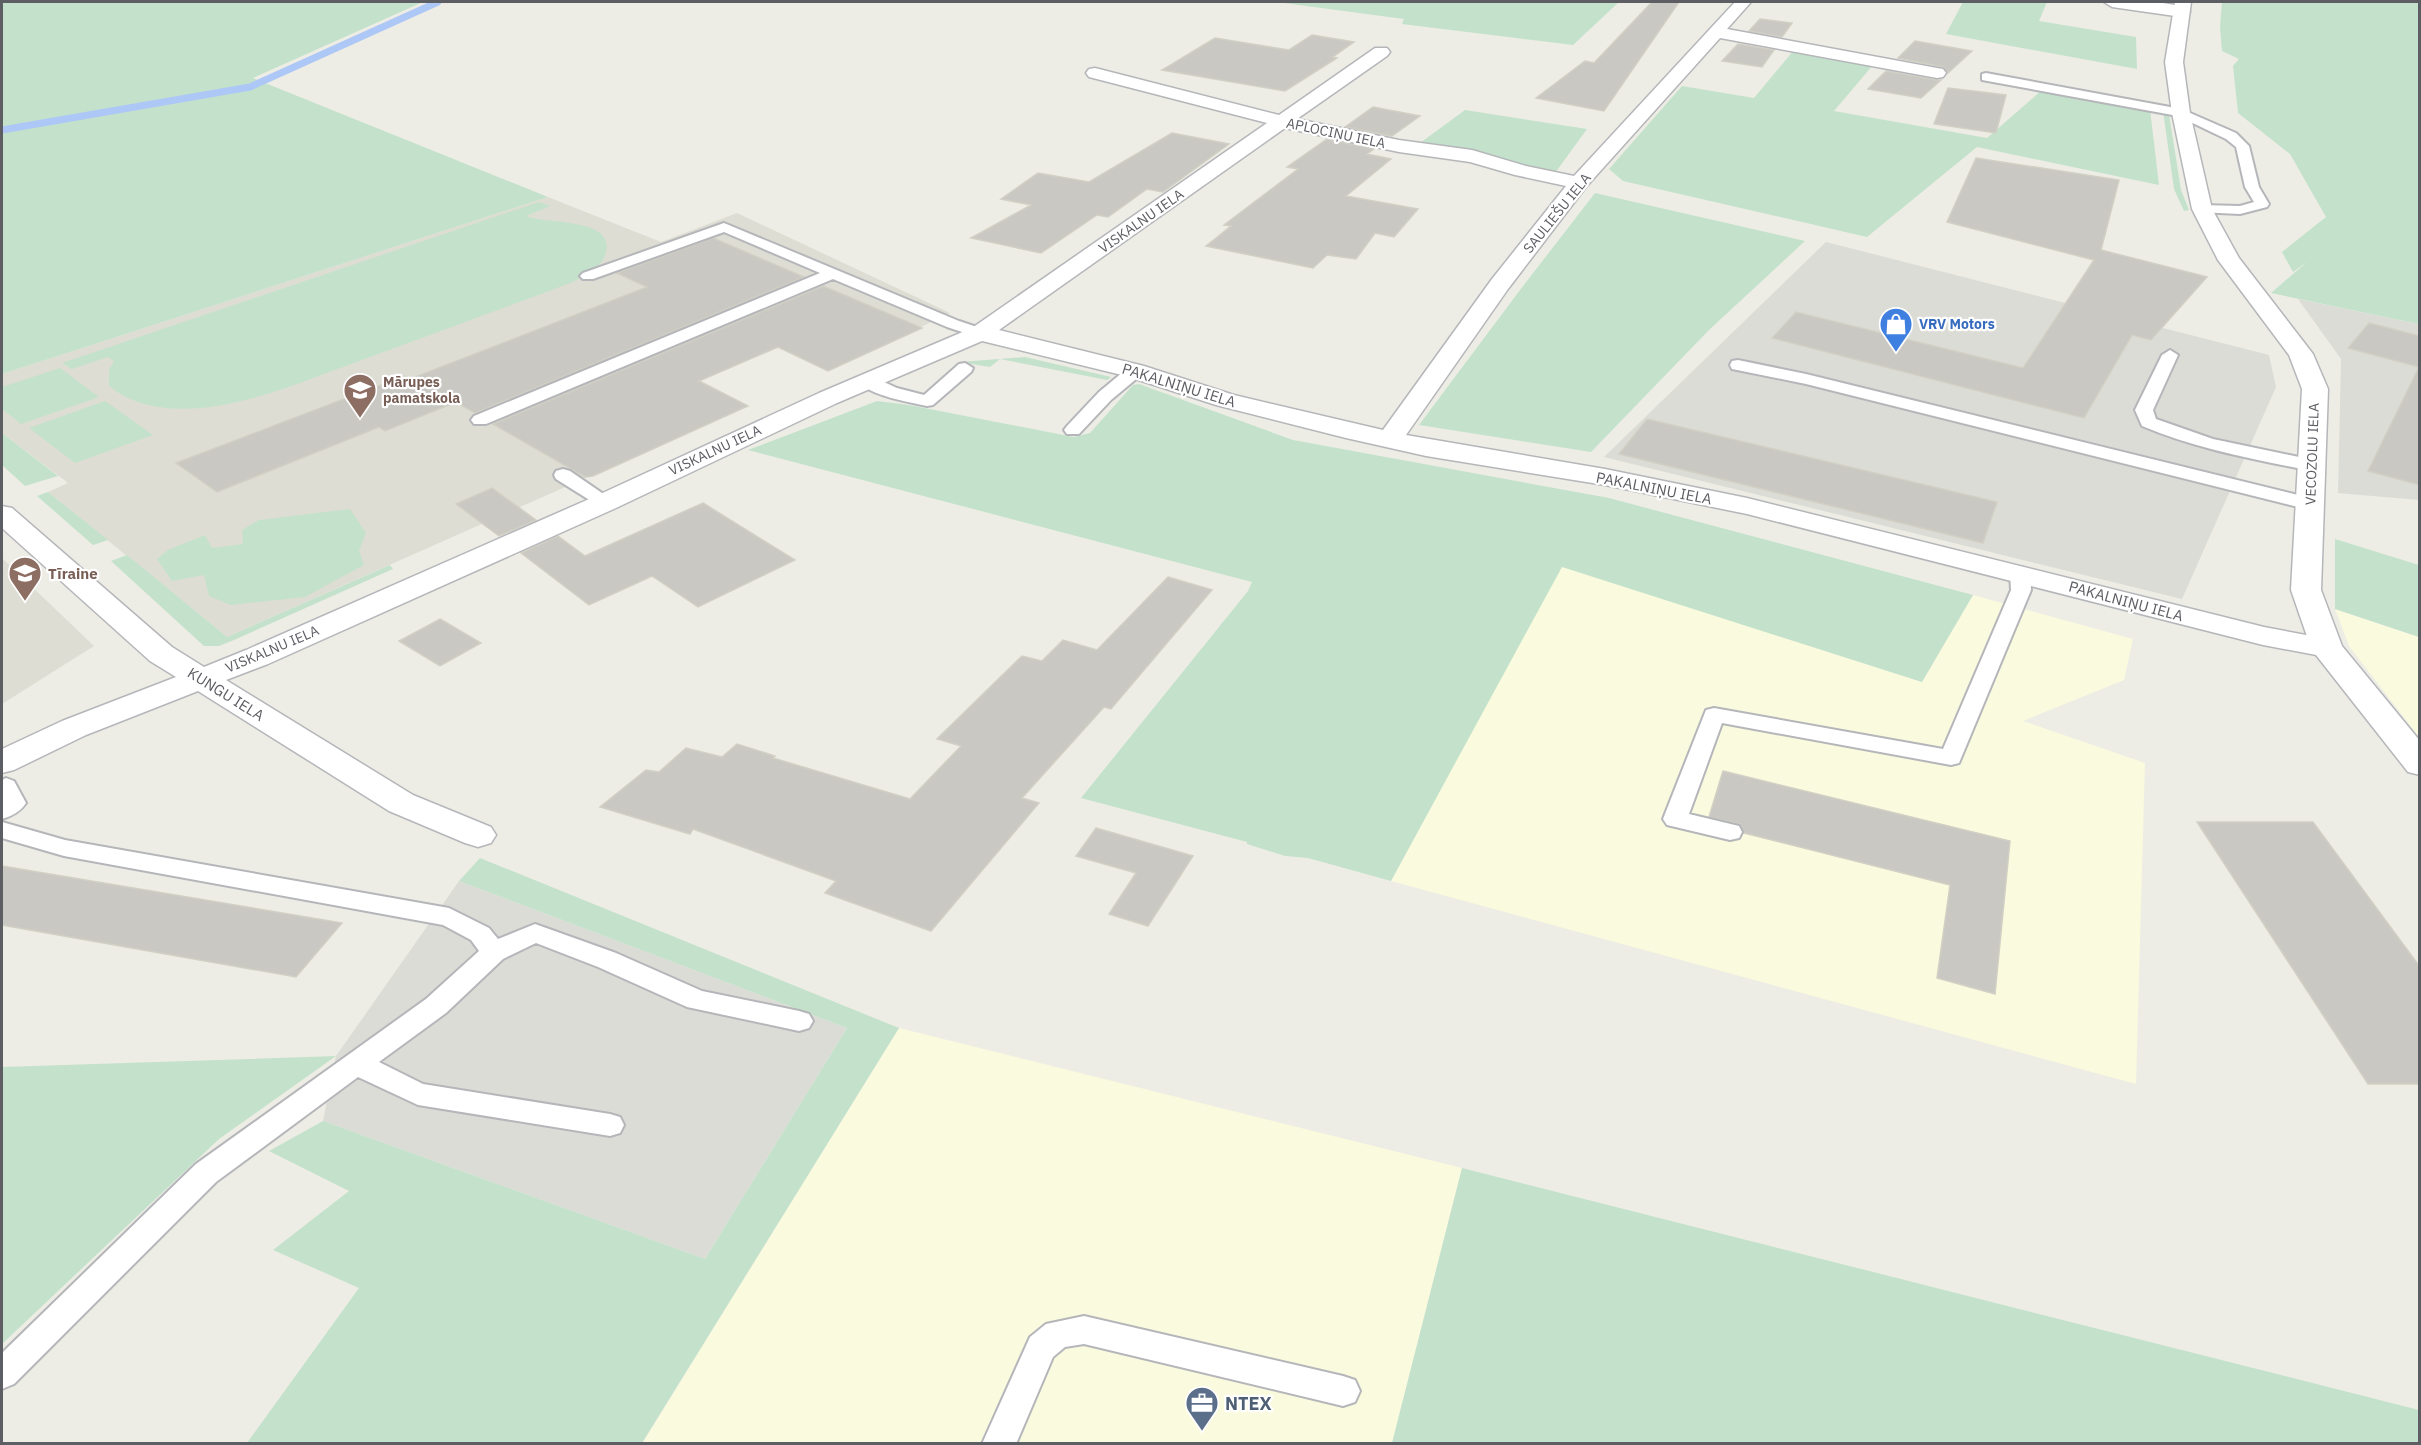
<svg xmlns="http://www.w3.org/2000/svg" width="2421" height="1445" viewBox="0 0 2421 1445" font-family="'IBM Plex Sans',sans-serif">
	<rect width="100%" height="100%" fill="#edede5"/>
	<path fill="#fafade" d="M1561,566l361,116 51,-87 160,44 -9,41 -101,41 122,42 -9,321 -745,-203z
		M2335,609l84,28v100l-70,-91z
		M899,1028l563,140 -70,275 -750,1z"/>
	<path fill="#dcdcd7" d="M1826,242l443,113 7,32 -94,212 -578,-142z
		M2298,299l121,25v176l-81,-7 3,-134z
		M459,881l388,147 -142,231 -382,-138 13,-65z"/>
	<path fill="#ddddd3" d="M548,197l113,45 76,-29 213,100 -121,58 -51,-24 -78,34 48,25 -521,231 -179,-145 20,-9 -66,-50v-59z
		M2,558l92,88 -92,58z"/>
	<path fill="#c4e2cb" d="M2,2h421l-170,76 295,119 -546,177z
		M1276,2h343l-46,43 -171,-21 2,-5z
		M1963,2h84l-8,19 97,16 1,32 -191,-35z
		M2222,2h197v322l-148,-31 36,-31 -14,10 -11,-20 44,-35 -36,-63 -52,-41 -5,-47 6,-7 -17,-8 -2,-24z
		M1794,50l79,15 -39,46 153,27 55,-48 108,19 9,76 -182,-38 -110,90 -244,-56 -14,-12 73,-83 72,12z
		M1465,110l122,19 -32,44 -135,-30z
		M2163,111l6,3 12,76 8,20 -5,1 -10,-22z
		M1595,193l210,48 -96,89 -118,122 -172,-27 101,-135z
		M539,202l11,4 -24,10c16,8 89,1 80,36 -4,17 -23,25 -38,32l-282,104c-54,18 -128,37 -177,-2v-16l5,-9 -6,-4 -36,12 -10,-6z
		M1025,357l86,20 -4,3 -107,-21 -10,8 -30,-5z
		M60,368l39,29 -78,27 -19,-15v-22z
		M1139,384l154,56 316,58 364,97 -51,87 -360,-115 -171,314 -83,-23 -23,-2 -38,-12v-2l-166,-44 167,-207 4,-9 -504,-132 129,-49 32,4 165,32 16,-4 43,-48z
		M105,401l48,34 -78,28 -46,-35z
		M2,433l56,43 -33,10 -23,-21z
		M48,492l60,48 -15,5 -56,-49z
		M350,509l16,24 -7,18 5,14 -59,32 -74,8 -22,-9 -5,-21 -32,6 -15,-22 11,-9 37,-15 7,13 31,-4 -1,-14 17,-10z
		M2335,539l84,26v72l-84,-28z
		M127,555l100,82 163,-72 3,4 -159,71 -15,6h-15l-93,-85z
		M480,858l419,170 -257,415h-395l112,-155 -86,-38 76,-59 -80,-40 54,-30 382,138 142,-231 -388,-147z
		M336,1056l-117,83 -217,205v-277z
		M1462,1168l957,242v33h-1027z"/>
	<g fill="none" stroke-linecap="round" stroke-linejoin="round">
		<path stroke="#adc7f6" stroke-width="7" d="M2,130l248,-43 188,-85"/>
	</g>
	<path fill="#c9c8c2" stroke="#d2d0c4" stroke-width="1.5" d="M1652,2h27l-75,109 -68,-13 49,-37 9,2z
		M1760,19l32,4 -10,14 -33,-6z
		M1312,35l42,7 -21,15 4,1 -52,33 -123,-21 53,-32 74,12z
		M1915,41l57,10 -24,22 -5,-6 -45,-9z
		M1738,44l36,6 -12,17 -40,-6z
		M1886,71l51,9h4l-20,18 -53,-9z
		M1948,88l58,7 -10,38 -62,-9z
		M1373,107l47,9 -28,20 -47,-9z
		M1172,133l57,11 -66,48 -16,-3 -39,28 -11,-2 -56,38 -70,-15 60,-33 -30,-6 37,-26 51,9z
		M1327,139l47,10 -7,5 24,5 -45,37 72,13 -24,28 -19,-4 -19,26 -29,-4 -14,13 -107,-22 25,-20 -7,-1 74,-56 -11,-2z
		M1976,158l143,22 -18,70 106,27 -56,63 -19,-5 -48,83 -312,-80 24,-26 227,56 71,-108 -147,-38z
		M713,238l91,39 -329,136 -19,-11 -71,29 -6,-4 -162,65 -41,-29 228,-87 6,3 237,-92 -30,-14z
		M823,286l99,42 -94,43 -50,-24 -79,34 49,25 -155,70 -8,1 -92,-53z
		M2369,323l51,13v149l-52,-14 51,-104 -71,-19z
		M1647,419l350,83 -14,41 -364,-89z
		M492,488l44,32 -37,16 -43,-32z
		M703,503l92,57 -97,47 -46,-31 -63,29 -68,-52 37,-17 27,20z
		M1168,577l44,13 -101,119 -7,-2 -82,91 17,5 -108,128 -106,-38 11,-12 -143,-52 -3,5 -90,-27 46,-37 13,2 27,-24 36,9 15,-13 38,12 -2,2 137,41 51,-53 -24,-7 85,-83 20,5 21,-21 34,10z
		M440,619l41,24 -41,23 -41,-25z
		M1723,771l287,70 -15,153 -58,-16 13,-93 -206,-52 -4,-9 -31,-7z
		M2197,822h116l107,145v117h-52z
		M1096,828l97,28 -45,70 -39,-12 27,-41 -60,-17z
		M2,866l340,57 -46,54 -294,-52z"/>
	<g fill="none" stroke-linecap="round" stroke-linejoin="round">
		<g stroke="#b5b6ba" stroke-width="4">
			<path id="service" d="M1986,73l195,36 55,24 13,13 10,41 10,17 -2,3 -27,7 -43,-2 -2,-3 7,-4 38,1 14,-4 -9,-15 -9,-40 -10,-8 -48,-23 -196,-36v-6z
				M724,223l235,98 27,9 2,3 -8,5 -33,-11 -114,-48 -347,145h-12l-3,-4 3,-4 346,-143 -96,-41 -131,47h-10l-3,-3 3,-3z
				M2170,350l8,5 -25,55 3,9 57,20 105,22 2,4 -2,4 -7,2c-57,-12 -115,-22 -169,-45l-7,-16 27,-55z
				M1738,360l68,14 504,124 7,2 3,4 -3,4 -7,2 -504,-126 -74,-15 -2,-4 2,-4z
				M965,363l8,5 -2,4 -38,33 -6,1c-18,-4 -57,-10 -69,-25l3,-4h12l24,11 27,7 35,-31z
				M1135,366l8,5 -2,4 -30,25 -32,34h-12l-3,-4 3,-4 32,-34 30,-25z
				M563,469l7,2 45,31 -2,4h-14l-43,-27 -2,-4 2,-4z
				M2020,567l7,2 3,4 1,17 -72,173 -8,2 -229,-42 -33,91 50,12 3,6 -3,6 -9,2 -63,-15 -4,-6 43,-109 8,-2 229,41 68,-159 -1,-17 3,-4z
				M6,778l8,3 12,22c-6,9 -14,13 -24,16v-39z
				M2,822l63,18 384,68 40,20 9,11 37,-15 81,29 86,38 97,20 10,3 4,7 -4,7 -10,3 -112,-24 -89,-40 -62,-24 -33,16 -57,54 -67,49 44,22 187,30 10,3 4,8 -4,8 -10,3 -192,-31 -60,-28 -142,105 -202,202 -12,5v-36l194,-189 230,-165 53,-48 -8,-11 -28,-15 -379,-69 -62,-18z
				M1084,1316l259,60 12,4 5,11 -5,11 -12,4 -259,-62 -19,3 -12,10 -37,87h-34l48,-107 16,-13z"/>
		</g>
		<g stroke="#b5b6ba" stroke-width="3">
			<path id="minor" d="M1735,2h16l-24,27 210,39 6,1 3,4 -3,4 -6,1 -217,-40 -134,149 -78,102 -102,146 199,34 142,29 517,129 74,14 5,7 -5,7 -11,2 -64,-12 -516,-131 -142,-29 -179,-29 -80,-18 -130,-33 -90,-29 -144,-35 -145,62 -221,105 -348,156 -42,16 187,115 78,32 5,8 -5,8 -13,4 -13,-4 -76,-32 -191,-120 -112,44 -72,35 -12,3v-24l60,-28 114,-44 -26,-16 -148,-133v-22l10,2 160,139 32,20 42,-17 350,-154 223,-103 153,-65 295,-205 -178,-46 -3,-4 3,-4 6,-1 184,47 96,-67h12l3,4 -3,4 -90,63 102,21 73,10 54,16 48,10zM1285,128l114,24 71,10 45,13 51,11 -74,93 -109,151 -149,-35 -90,-29 -145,-36z
				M2104,2c16,-2 76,-2 86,10l-8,5 -70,-10z"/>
		</g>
		<g stroke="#b5b6ba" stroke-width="3">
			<path id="tertiary" d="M2175,2h16l-8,60 7,51 22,96 27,49 74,96 15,35 -7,201 21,56 78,95v34l-12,-3 -92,-117 -5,-7 -20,-58 11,-201 -13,-34 -71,-95 -26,-51 -20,-96 -7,-51z"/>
		</g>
		<use href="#service" fill="#fff" fill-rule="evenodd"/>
		<use href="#minor" fill="#fff" fill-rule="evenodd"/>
		<use href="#tertiary" fill="#fff" fill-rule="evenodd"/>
	</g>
	<defs>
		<g id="shop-pin" transform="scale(1.725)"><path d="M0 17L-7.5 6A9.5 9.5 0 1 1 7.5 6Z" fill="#3f7fe0" stroke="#fff"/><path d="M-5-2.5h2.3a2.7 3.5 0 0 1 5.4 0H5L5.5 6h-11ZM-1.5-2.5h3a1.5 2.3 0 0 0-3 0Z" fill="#fff"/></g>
		<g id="school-pin" transform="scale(1.725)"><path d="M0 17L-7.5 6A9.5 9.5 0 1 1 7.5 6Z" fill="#8d6e63" stroke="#fff"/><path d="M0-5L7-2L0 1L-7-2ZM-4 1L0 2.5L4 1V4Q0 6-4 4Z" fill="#fff"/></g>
		<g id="office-pin" transform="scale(1.725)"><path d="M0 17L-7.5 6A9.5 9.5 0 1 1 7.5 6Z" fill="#5c6f8a" stroke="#fff"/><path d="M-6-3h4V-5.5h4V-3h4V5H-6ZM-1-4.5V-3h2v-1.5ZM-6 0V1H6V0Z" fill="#fff"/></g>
	</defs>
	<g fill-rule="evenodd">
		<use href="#shop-pin" x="1896" y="324"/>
		<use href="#school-pin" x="360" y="390"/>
		<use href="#school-pin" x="25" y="573"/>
		<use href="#office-pin" x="1202" y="1403"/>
	</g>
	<g text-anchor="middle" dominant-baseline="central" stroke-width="4.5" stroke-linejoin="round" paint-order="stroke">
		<g font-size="14" fill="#5d5e64" stroke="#fff">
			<text transform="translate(1336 133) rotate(12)">APLOCIŅU IELA</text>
			<text transform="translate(1557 213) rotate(-51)">SAULIEŠU IELA</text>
			<text transform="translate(1141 221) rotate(-35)">VISKALNU IELA</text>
			<text transform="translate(715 450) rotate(-25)">VISKALNU IELA</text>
			<text transform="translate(2312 454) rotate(-88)">VECOZOLU IELA</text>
			<text transform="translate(272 649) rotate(-23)">VISKALNU IELA</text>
		</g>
		<g font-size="14" font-weight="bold" fill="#366cbe" stroke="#fff" text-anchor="start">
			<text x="1919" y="324">VRV Motors</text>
		</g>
		<g font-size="14" font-weight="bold" fill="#785e54" stroke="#fff" text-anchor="start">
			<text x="383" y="382">Mārupes<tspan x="383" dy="16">pamatskola</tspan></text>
		</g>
		<g font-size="15" fill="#5d5e64" stroke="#fff">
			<text transform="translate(1179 385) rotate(17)">PAKALNIŅU IELA</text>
			<text transform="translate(1654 488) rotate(11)">PAKALNIŅU IELA</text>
			<text transform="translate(2126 601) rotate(15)">PAKALNIŅU IELA</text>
			<text transform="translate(226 694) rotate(32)">KUNGU IELA</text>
		</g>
		<g font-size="15" font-weight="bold" fill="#785e54" stroke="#fff" text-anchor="start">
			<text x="48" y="573">Tīraine</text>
		</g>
		<g font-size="18" font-weight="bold" fill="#4e5e75" stroke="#fff" text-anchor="start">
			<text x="1225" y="1403">NTEX</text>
		</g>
	</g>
	<rect width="2421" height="1445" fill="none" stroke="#5d5e64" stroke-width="6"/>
</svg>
